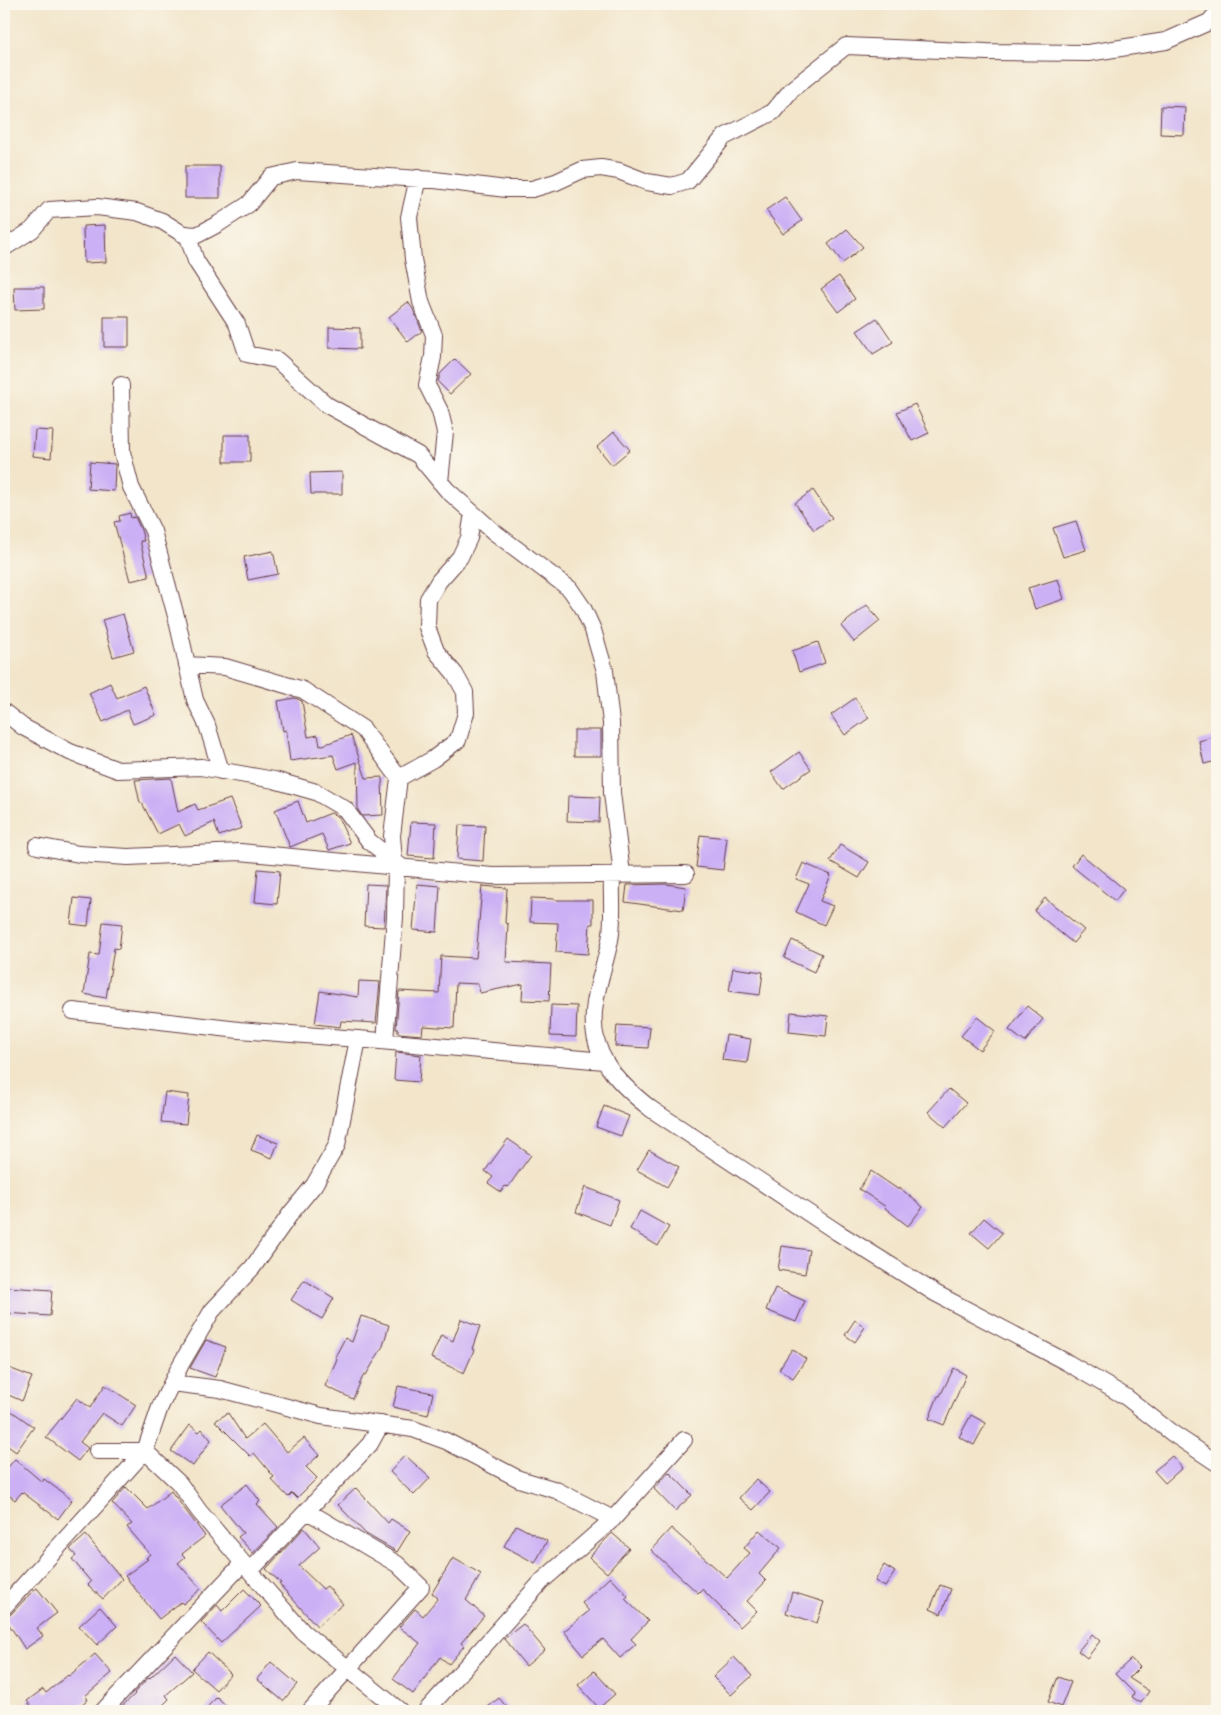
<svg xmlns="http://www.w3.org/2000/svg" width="1221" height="1715" viewBox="0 0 1221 1715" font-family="'Sorts Mill Goudy',serif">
	<rect width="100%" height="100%" fill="#fbf7ec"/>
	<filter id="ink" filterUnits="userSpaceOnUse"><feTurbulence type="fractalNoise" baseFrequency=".02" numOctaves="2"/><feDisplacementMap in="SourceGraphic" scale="10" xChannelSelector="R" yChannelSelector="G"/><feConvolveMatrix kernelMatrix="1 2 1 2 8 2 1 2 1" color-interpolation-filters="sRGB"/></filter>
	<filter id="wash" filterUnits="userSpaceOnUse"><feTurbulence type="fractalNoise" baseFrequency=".0096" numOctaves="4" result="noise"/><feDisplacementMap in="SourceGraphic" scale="20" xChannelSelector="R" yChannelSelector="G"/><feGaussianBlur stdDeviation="1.12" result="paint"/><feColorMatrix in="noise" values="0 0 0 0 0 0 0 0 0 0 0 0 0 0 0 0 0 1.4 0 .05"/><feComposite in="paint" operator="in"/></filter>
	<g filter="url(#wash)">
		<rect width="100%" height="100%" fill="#f2e5ca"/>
		<g id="blocks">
			<path fill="#ccb0f5" d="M1161,106l24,1 -1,28 -24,-1z
				M185,166h35v32h-35z
				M785,197l17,24 -19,13 -17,-24z
				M105,225l1,37 -22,1 -1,-37z
				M847,229l16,18 -20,16 -15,-19z
				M839,276l16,23 -17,13 -17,-23z
				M14,287h30v22l-29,1z
				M408,302l5,7 9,22 -14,11 -19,-25z
				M104,317h25v30h-25z
				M877,318l16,24 -20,12 -16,-23z
				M329,327l31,1v21l-31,-1z
				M455,359l16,15 -21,20 -12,-12 2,-8z
				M915,404l14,29 -17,8 -15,-29z
				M35,430l18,1 -2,27 -18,-2z
				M614,432l16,18 -18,15 -15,-18z
				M224,435h26v27h-26z
				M90,462l25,2 -1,27 -26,-2z
				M342,472v22h-31l-1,-21z
				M813,490l19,28 -18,12 -19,-27z
				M130,513l1,5 4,-1 6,13 3,11h-4l9,36 -19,4 -16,-59 6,-1 -1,-5z
				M1076,521l10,29 -23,7 -10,-29z
				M273,551l5,23 -30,6 -4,-23z
				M1058,579l6,20 -29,10 -7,-21z
				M867,605l13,16 -26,21 -13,-16z
				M123,614l11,37 -21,6 -11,-37z
				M818,642l7,21 -26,9 -7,-21z
				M110,683l7,15 27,-12 12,29 -23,9 -6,-14 -24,12 -14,-29z
				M295,698l7,3 6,36 10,-2 2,11 31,-11 15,43 16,-1 1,38 -21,1 -4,-6 -1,-48 -19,7 -5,-14 -43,6 -4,-31 -3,1 -5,-30z
				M855,698l14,20 -24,17 -14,-20z
				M574,730h27v26h-27z
				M1217,736v25l-13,3 -5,-23z
				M799,752l12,17 -28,20 -12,-17z
				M171,778l7,34 17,-8 3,6 32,-11 12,29 -23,8 -5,-14 -29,14 -6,-12 -21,10 -16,-31h-2l-5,-23z
				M568,796l32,1 -1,25 -32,-1z
				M298,801l8,22 25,-10 7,4 12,26 -21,7 -7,-16 -32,13 -15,-37z
				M411,822l25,1 -2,35 -26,-2z
				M459,825l26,1 -2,35 -26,-2z
				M700,835l27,3 -4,32 -27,-3z
				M840,845l29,17 -10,16 -29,-17z
				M1081,854l43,35 -9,12 -43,-35z
				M803,863l28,12 -11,26 13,5 -9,19 -28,-13 13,-28 -13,-5z
				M258,869l22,2 -3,33 -22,-2z
				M366,884l20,1 -2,42 -20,-1z
				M417,884l23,2 -3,46 -24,-2z
				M666,884l20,3 -3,23 -58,-8 2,-17z
				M482,886l25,2 -2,35 3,1 -2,38 45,2 -2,37 -27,-1 1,-16 -43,9 -2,-9 -22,-1 -2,45 -31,-2 -1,9 -24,-2v-4h-2l3,-38 40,2 2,-37 35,2z
				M74,898l17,2 -3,26 -17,-2z
				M531,898l24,1v1h38v24h-3l-2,30 -32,-2 2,-29 -28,-1z
				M1045,898l39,32 -11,13 -39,-32z
				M103,922l19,2 -3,25 -5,-1 -8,50 -22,-4 6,-40 9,1z
				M792,940l30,14 -8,18 -30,-14z
				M733,968l30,4 -3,23 -31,-4z
				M359,981l21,1 -4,41 -35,-2 -1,6 -25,-3 5,-33 38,6z
				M551,1005l26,1 -1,31 -26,-1z
				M1027,1006l16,13 -18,23 -16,-12z
				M791,1012l37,4 -2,20 -37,-4z
				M977,1017l18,14 -15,19 -19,-14z
				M617,1025l33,2 -2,21 -33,-2z
				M726,1035l25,4 -4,24 -25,-3z
				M396,1052l25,3 -2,27 -25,-2z
				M949,1089l17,14 -21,24 -17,-15z
				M165,1092l24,3 -3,29 -25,-2z
				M604,1106l25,10 -8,20 -25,-9z
				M257,1135l21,8 -6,15 -21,-8z
				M508,1139l23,16 -23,32 -3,-1 -4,6 -13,-9 5,-6 -8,-6z
				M649,1150l30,17 -12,20 -30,-17z
				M871,1171l28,19 1,-2 23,19 -15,19 -23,-18 1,-1 -27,-18z
				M585,1187l34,13 -9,25 -34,-13z
				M640,1211l29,16 -11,19 -28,-17z
				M984,1218l18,15 -13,15 -18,-15z
				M782,1246l27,4 -4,24 -27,-4z
				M304,1280l30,18 -12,21 -31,-19z
				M7,1287l45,3 -2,26 -45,-3z
				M775,1288l30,13 -9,21 -30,-12z
				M361,1316l28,9 -6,21 -17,29 -2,-1 -11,25 -28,-13 12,-27 -2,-2 10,-19 7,4z
				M461,1319l19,7 -8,23 2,1 -10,23 -33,-15 10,-23 12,6z
				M855,1320l10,7 -10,15 -10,-7z
				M206,1340l20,7 -11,30 -25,-9z
				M792,1349l14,10 -13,19 -14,-9z
				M4,1366l28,11 -10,24 -18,-8z
				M954,1368l12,7 -22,50 -15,-6 9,-23h2z
				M105,1385l31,20 -14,21 -20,-13 -22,29 8,6 -10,13 -32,-24 31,-39 13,10z
				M398,1386l35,7 -5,22 -35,-8z
				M10,1410l24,17 -18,25 -12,-9v-25z
				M228,1413l17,26 18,-15 24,28 17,-14 15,17 -13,12 11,11 -20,20 -5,-5 -4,4 -17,-18 3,-2 -20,-24 -4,3 -35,-35z
				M971,1415l15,8 -12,22 -15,-8z
				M190,1425l9,7 3,-3 9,11 -18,26 -22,-15z
				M405,1455l25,23 -16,17 -24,-23z
				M1172,1456l10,12 -17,15 -11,-12z
				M15,1459l27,23 2,-3 28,21 -14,19 -36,-27 -7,8 -11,-9v-19z
				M669,1472l23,23 -17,16 -21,-22z
				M756,1479l14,13 -17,18 -14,-12z
				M247,1484l13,17 -3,3 21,23 -25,26 -15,-16 5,-4 -23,-28z
				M126,1487l22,22 23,-18 34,45 -23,18 3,3 -7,6 23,26 -18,15 -2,-2 -22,17 -34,-43 23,-17 -2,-1 4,-4 -23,-27 5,-3 -20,-21z
				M356,1488l32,35 3,-4 19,12 -13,21 -31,-18 -28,-29z
				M516,1525l31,16 -12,22 -31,-17z
				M304,1528l16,19 -21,19 24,23 4,-3 16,18 -26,22 -38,-42 2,-1 -15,-14z
				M671,1528l56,50 23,-25 -6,-5 15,-18 22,18 -22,26 7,7 -19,20 10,10 -17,16 -38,-38 -4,4 -47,-43z
				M612,1533l17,15 -22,25 -18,-16z
				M86,1535l36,44 -19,20 -15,-14 3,-3 -19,-23 4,-3 -6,-7z
				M453,1558l28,16 -15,26 18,16 -23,27 3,3 -15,18 -9,-7 -27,37 -20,-15 27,-36 -21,-16 16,-18 8,7 15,-18 -6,-5z
				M884,1565l11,7 -10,15 -10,-6z
				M610,1577l18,19 -3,3 23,22 -17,18 5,5 -16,14 -17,-19 -20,16 -19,-24 25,-20 -7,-8z
				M940,1585l11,4 -10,25 -11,-5z
				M37,1588l20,25 -20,15 6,8 -18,13 -21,-32 7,-3 20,-21z
				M244,1589l17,17 -40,37 -20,-21 16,-17 5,6z
				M792,1592l32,10 -7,21 -31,-10z
				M100,1607l17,19 -20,19 -18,-19z
				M523,1624l22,26 -19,16 -22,-27z
				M1092,1634l8,7 -13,17 -9,-7z
				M208,1652l23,22 -15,16 -24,-21z
				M95,1654l17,19 -27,23 3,3 -14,12h-39l-8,-10 16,-12 3,4 22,-18 1,1z
				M175,1654l17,18 -26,23 3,4 -12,12h-40l18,-17 -1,-1 15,-16 1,1z
				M734,1657l18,19 -21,19 -18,-18z
				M1131,1659l9,8 -11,11 20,13 -8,12 -9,-6 2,-4 -19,-19z
				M271,1662l26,22 -14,17 -26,-22z
				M594,1671l21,23 -16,14 -21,-23z
				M1058,1677l13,5 -10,25 -13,-5z
				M217,1697l15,14h-29z
				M499,1698l11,13h-27z"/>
		</g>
	</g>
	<g filter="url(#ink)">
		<use href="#blocks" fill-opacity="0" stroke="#633d43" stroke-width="1"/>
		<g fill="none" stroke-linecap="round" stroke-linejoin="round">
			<g stroke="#633d43" stroke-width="18">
				<path id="minor" d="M418,178l-9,39 4,42 8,43 13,33 -1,22 -6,28 13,26 5,21 -5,50
					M187,234l9,27 41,63 10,30 30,6 50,45 91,50 29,35 47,42 76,57 13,19 10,22 12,41 6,52 1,70 10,81
					M4,248l28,-18 17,-20 48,-3 40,5 25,9 21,13 14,1 21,-11 31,-20 22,-27 26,-6 138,9 71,9h26l24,-7 26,-12 19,-2 18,3 28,11 25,4 16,-5 36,-44 49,-25 19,-23 54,-43 141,6 101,1 78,-12 43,-19 8,-9
					M121,385l1,67 9,35 22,44 24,89 18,80 12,25 14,46
					M187,665l38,2 78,23 60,39 36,49
					M4,712l19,15 47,25 48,18 83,-3 73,13 42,12 29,17 24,32 34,27
					M37,846l42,8 49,3 112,-5 252,24 194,-2
					M394,861l-2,-25 7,-58 34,-19 25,-19 8,-27 -1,-21 -10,-18 -19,-23 -9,-24 1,-28 11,-18 21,-24 9,-19 4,-25
					M612,875c-1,20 2,45 -2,65 -4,21 -12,42 -15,63 -8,49 20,78 56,106l186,123 98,61 133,70 58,34 46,36 45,30
					M73,1011l166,19 119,9 246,22
					M385,1041l10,-124 1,-50
					M172,1383l48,6 101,27 92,13 33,12 73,38 37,11 57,29
					M97,1451h48l34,32 20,28 44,52 60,69 97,79
					M307,1511l90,53 24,23 -111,124
					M250,1571l120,-127 11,-20
					M4,1607l141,-156 15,-44 21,-43 31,-53 41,-44 38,-54 23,-28 23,-40 21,-106
					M103,1711l140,-148
					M426,1711l117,-131 70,-61 71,-79"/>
			</g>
			<use href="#minor" stroke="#fff" stroke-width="16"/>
		</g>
	</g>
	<rect width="1221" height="1715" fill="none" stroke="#fbf7ec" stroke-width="20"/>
</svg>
